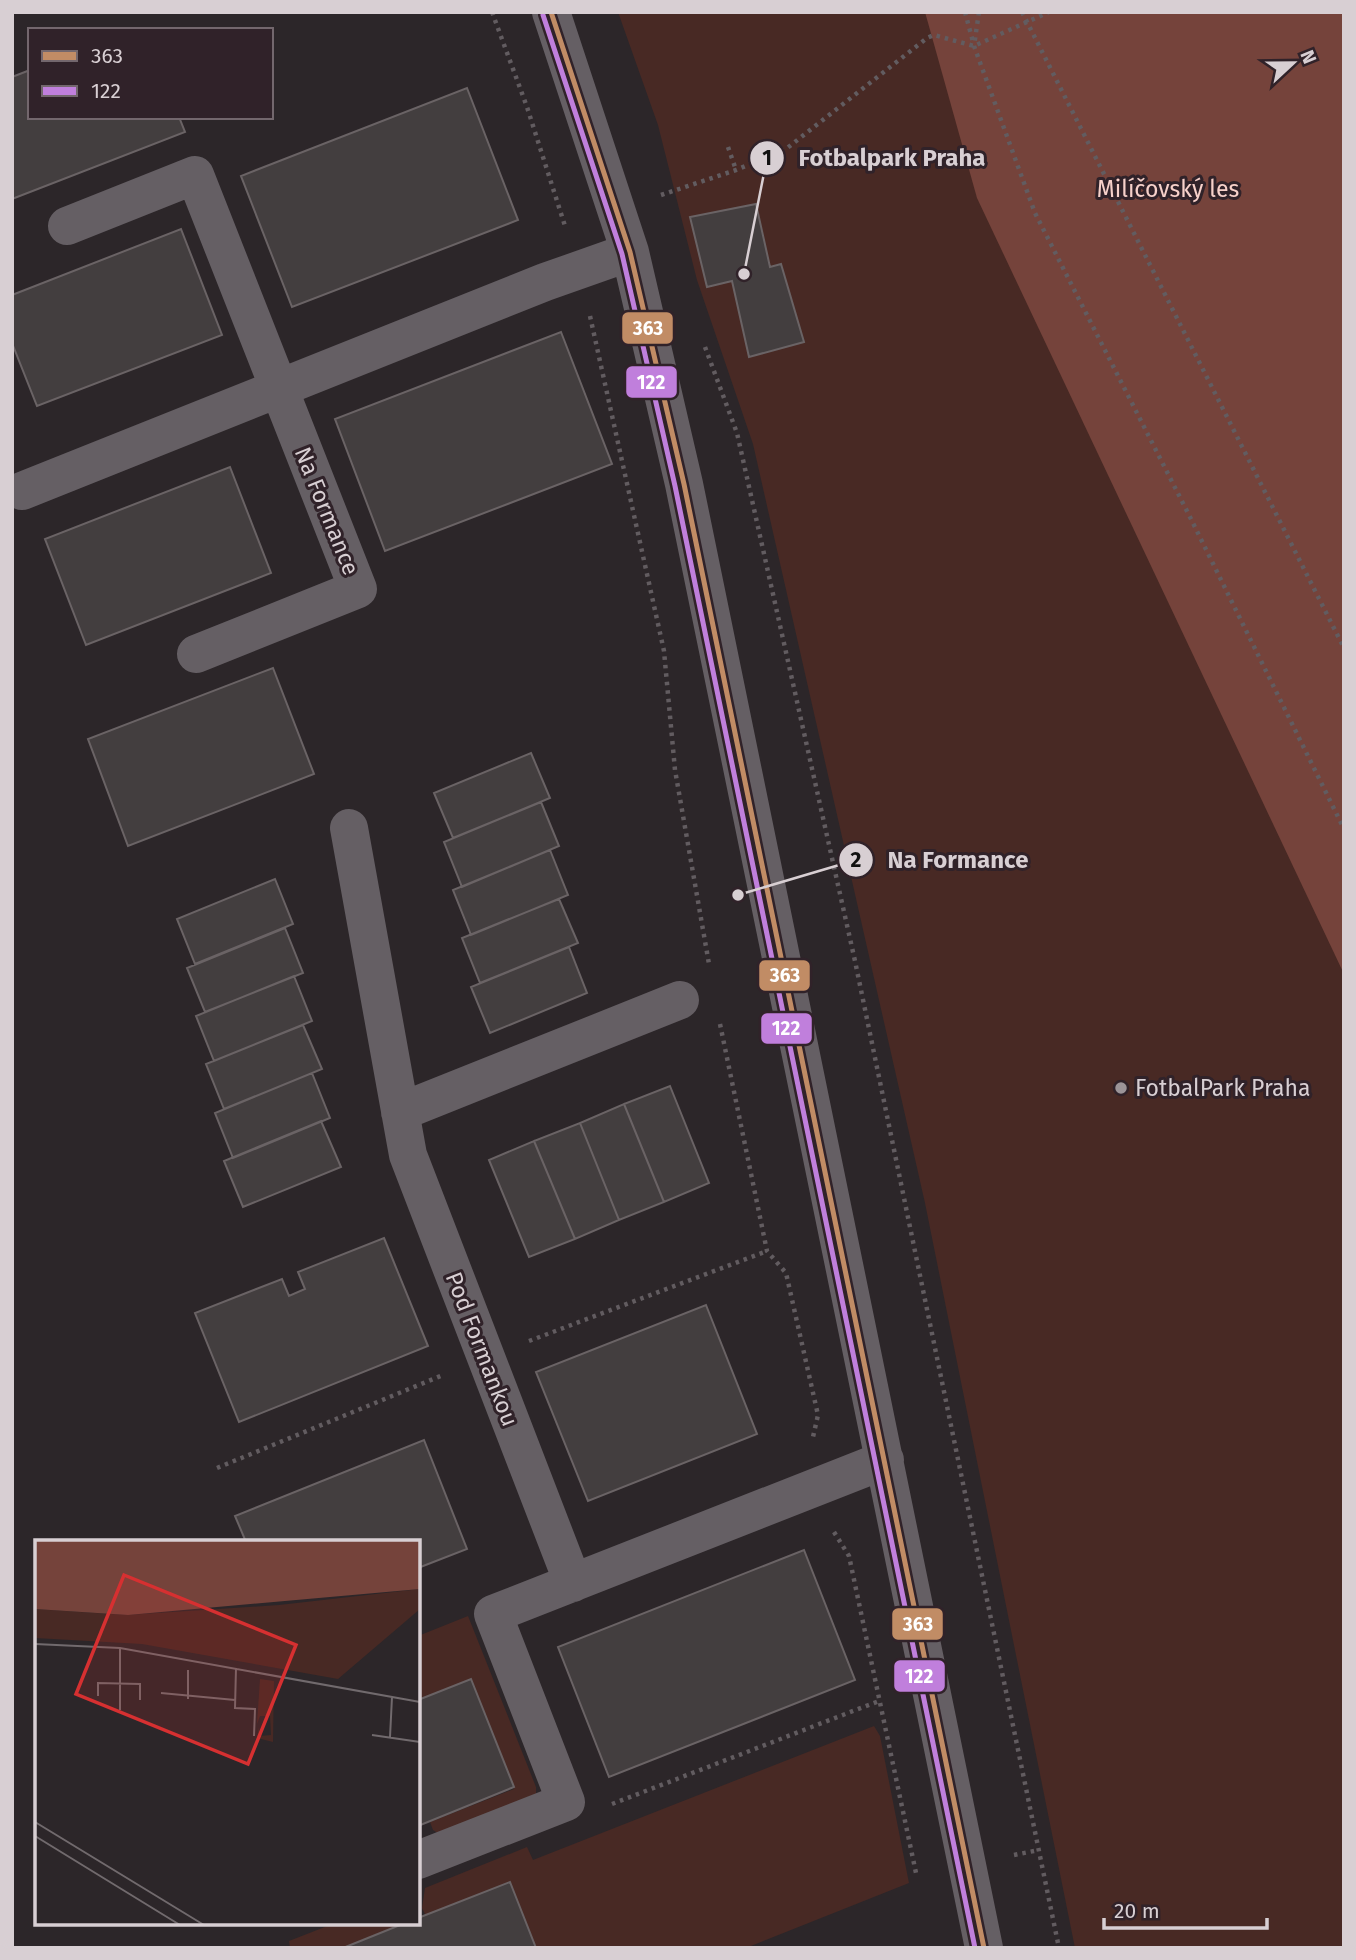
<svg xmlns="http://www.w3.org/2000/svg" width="1356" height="1960" viewBox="0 0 1356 1960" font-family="'Fira Sans',sans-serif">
	<rect width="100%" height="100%" fill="#2c2629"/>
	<path fill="#482924" d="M618,12h309l417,960v976h-269l-150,-745 -172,-759 -56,-164 -39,-155z
		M468,1616l68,171v8l-95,40 -8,-5 -3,-8 84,-33 -44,-108 -52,20v-65z
		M874,1726l6,10 29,147 -163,65h-210l-26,-66 -84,34 -4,-8 3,-20 102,-41 6,13z
		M335,1923h72l-63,25h-54l-1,-7z"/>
	<path fill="#75433b" d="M925,12h419v962l-367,-776z"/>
	<path fill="#433e3f" stroke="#6a6365" stroke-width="2" d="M30,70v47h149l6,15 -173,67v-122z
		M467,88l51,132 -226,87 -51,-131z
		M756,204l14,63 11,-3 23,78 -55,15 -17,-76 -25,6 -17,-70z
		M181,229l41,106 -185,71 -25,-63v-48z
		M561,332l51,132 -227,87 -50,-132z
		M230,467l41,106 -185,72 -41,-106z
		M273,668l41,106 -186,72 -40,-107z
		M531,753l19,45 -97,40 -19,-45z
		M541,802l18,44 -97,41 -18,-45z
		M550,850l18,45 -97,40 -18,-45z
		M275,879l18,45 -98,40 -18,-45z
		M559,899l19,44 -98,40 -18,-45z
		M285,928l18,45 -98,39 -18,-44z
		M569,947l18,46 -97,40 -19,-46z
		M294,976l18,45 -98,40 -18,-45z
		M303,1025l19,44 -98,40 -18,-45z
		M312,1073l18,45 -97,40 -18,-45z
		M670,1086l39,97 -45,19 -40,-98z
		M624,1104l40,98 -45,18 -39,-97z
		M321,1121l20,46 -98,40 -19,-46z
		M580,1123l39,97 -44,19 -41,-98z
		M534,1141l41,98 -46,18 -40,-97z
		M384,1238l44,108 -189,76 -44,-109 87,-34 7,17 16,-7 -7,-17z
		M706,1305l51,129 -169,67 -52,-129z
		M424,1440l43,109 -49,19v-26h-172l-11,-26z
		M804,1550l51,130 -246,97 -51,-130z
		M471,1679l43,108 -96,39v-126z
		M510,1882l26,66h-193l62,-25h13v-5z"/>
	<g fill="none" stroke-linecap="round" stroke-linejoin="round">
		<path stroke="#625c60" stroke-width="4.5" stroke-dasharray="3.5 5" stroke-linecap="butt" d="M492,12l35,95 38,119
			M965,12l8,30
			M979,12l-5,34 61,167 154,302 155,314
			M1022,12l322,636
			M728,147l8,23
			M661,195l75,-25 50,-21 141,-111 7,-3 40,11 75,-34
			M590,316l74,335 11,119 34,194
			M705,347l32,86 118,528 204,987
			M720,1024l47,227 19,22 32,142 -5,22
			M529,1341l238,-90
			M217,1468l226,-93
			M834,1532l15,24 67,317 3,-1
			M612,1804l267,-103
			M1014,1855l25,-5"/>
		<path stroke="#655f64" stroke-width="38" d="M551,12l79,240 54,232 300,1464
			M67,226l128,-51 163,414 -162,65
			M22,491l523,-209 85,-30
			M349,828l59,327 165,428
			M400,1112l280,-112
			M418,1860l148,-58 -73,-188 392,-154"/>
		<g stroke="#302229" stroke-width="10">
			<path id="bus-1" d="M551,12l79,240 54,232 300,1464"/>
		</g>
		<g stroke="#302229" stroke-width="10">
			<path id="bus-2" d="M543,15l79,239 53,232 300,1462"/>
		</g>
		<use href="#bus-1" stroke="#c18c65" stroke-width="5"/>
		<use href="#bus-2" stroke="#c07fdc" stroke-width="5"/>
	</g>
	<circle fill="#9c9498" stroke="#302229" stroke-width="2.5" cx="1121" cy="1088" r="7"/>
	<g text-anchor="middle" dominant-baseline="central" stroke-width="6" stroke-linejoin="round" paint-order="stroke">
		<g font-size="23" fill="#f7d1ca" stroke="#302229">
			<text x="1168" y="189">Milíčovský les</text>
		</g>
		<g font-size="23" fill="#d8cfd3" stroke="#302229">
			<text transform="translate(327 511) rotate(68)">Na Formance</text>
			<text transform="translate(482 1349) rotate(69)">Pod Formankou</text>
		</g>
		<g font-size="23" fill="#d8cfd3" stroke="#302229" text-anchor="start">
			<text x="1135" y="1088">FotbalPark Praha</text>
		</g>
	</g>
	<g transform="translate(35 1540)">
		<rect width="385" height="385" fill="#2c2629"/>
		<path d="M385,49v20l-82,70 -196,-35 -107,-6v-29l92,6 152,-10zM225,139l14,2 -1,61 -16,-4 2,-11 1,9 11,-1 -1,-19h-10l-3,8z" fill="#482924"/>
		<path d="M0,0h385v49l-292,26 -93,-6z" fill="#75433b"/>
		<path fill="none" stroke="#716a6d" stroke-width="2" d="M0,104l85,4 300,54M201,128l-1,40 20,1 -1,27M126,153l74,7M63,156v-13l42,1v16M153,159v-29M85,170v-62M337,195l48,7M355,197l2,-40M0,282l169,103M0,296l145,89"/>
		<path fill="#d63031" fill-opacity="0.15" stroke="#d63031" stroke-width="3.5" d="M89,35l172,70 -48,119 -172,-70z"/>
		<rect width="385" height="385" fill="none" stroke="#d8cfd3" stroke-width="3.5"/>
	</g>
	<path fill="none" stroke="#d8cfd3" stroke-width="2.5" d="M744 274L767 158M738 895L856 860"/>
	<g fill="#d8cfd3" stroke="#302229" stroke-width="2.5">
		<circle cx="744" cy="274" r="7"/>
		<circle cx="738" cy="895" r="7"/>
		<circle cx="767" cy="158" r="18"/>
		<circle cx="856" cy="860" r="18"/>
	</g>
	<g font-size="21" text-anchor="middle" font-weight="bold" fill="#111">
		<text x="767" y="165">1</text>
		<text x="856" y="867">2</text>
	</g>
	<g font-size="24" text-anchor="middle" font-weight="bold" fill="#d8cfd3" stroke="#302229" stroke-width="6" stroke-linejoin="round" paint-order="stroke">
		<text x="892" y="166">Fotbalpark Praha</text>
		<text x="958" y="868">Na Formance</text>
	</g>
	<g stroke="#302229" stroke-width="2.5">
		<rect x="621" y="311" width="53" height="34" rx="7" fill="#c18c65"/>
		<rect x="625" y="365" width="53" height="34" rx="7" fill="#c07fdc"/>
		<rect x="758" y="959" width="53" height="33" rx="7" fill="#c18c65"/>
		<rect x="760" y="1012" width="53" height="33" rx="7" fill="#c07fdc"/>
		<rect x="891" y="1607" width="53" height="34" rx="7" fill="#c18c65"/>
		<rect x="893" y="1659" width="53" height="34" rx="7" fill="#c07fdc"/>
	</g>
	<g font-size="19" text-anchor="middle" font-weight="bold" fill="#fff">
		<text x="648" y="335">363</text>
		<text x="651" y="389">122</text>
		<text x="785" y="982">363</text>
		<text x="786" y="1035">122</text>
		<text x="918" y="1631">363</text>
		<text x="919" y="1683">122</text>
	</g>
	<rect width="1356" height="1960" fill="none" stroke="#d8cfd3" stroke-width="28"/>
	<rect x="28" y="28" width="245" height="91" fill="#302229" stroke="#73676d" stroke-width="2"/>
	<rect x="42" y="51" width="35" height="10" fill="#c18c65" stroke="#73676d" stroke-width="2"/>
	<text x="91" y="63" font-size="21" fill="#d8cfd3">363</text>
	<rect x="42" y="86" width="35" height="10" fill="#c07fdc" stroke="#73676d" stroke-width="2"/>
	<text x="91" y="98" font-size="21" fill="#d8cfd3">122</text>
	<g transform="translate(1293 63) rotate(68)" stroke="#302229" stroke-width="5" paint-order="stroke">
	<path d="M0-5L12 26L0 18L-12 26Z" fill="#d8cfd3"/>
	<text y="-10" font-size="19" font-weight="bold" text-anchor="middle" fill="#d8cfd3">N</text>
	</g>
	<path d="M1104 1918v10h163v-10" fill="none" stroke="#d8cfd3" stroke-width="3.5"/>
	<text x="1114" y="1918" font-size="21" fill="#d8cfd3" stroke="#302229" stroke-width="5" paint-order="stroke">20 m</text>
</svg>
